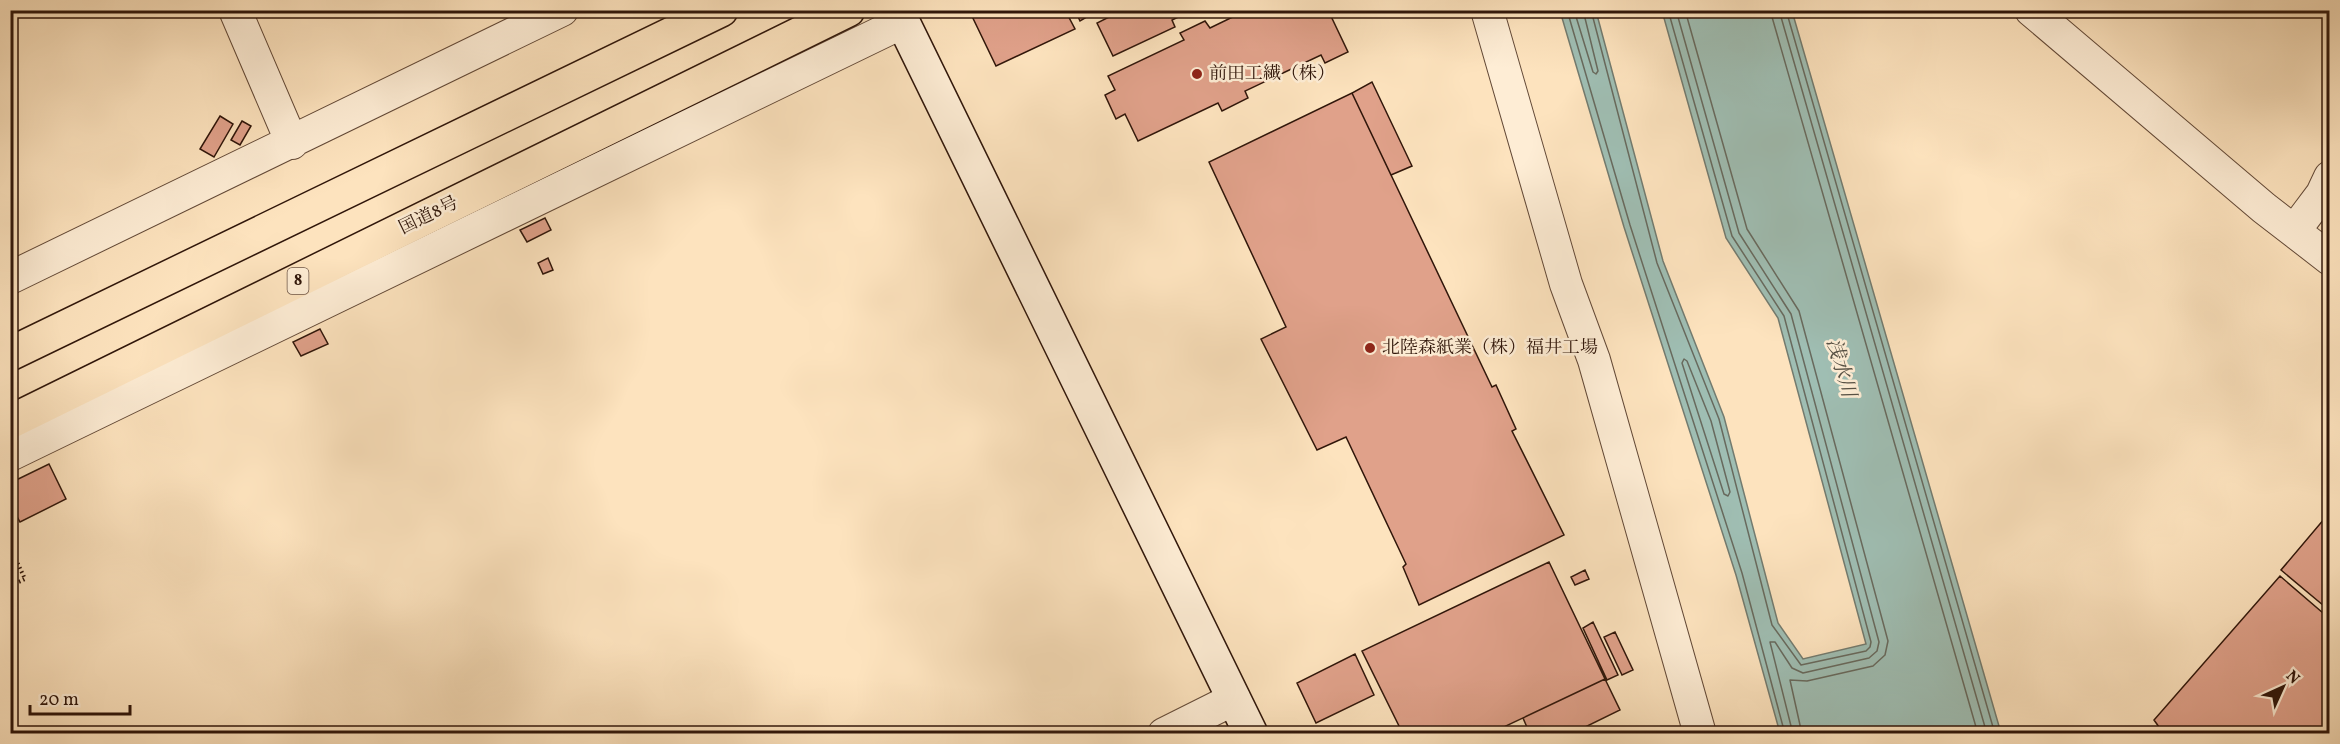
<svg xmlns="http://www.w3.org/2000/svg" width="2340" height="744" viewBox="0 0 2340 744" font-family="Vollkorn,'Noto Serif JP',serif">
	<rect width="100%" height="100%" fill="#fde3be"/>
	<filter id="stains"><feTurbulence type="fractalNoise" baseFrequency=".00333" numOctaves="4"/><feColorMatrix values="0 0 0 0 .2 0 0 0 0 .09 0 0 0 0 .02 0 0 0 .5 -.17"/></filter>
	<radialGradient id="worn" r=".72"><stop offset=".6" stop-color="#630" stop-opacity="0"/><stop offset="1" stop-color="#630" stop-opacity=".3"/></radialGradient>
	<path fill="#9fbeb3" stroke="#737b6f" stroke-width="1.5" d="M1560,11h36l67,250 61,156 54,206 25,36 63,-15 -88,-326 -52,-80 -64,-227h130l209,722h-221l-44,-158 -112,-348z"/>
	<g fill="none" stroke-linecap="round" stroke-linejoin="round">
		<path stroke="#686a5e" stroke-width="1.5" d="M1567,10l63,215 112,348 43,161
			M1574,10l19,62 3,2 2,-3 -15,-61
			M1591,10l66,253 62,156 53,206 29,40 65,-14 4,-4 1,-5 -87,-326 -52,-80 -64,-226
			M1676,10l63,223 52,81 88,328 -2,9 -8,7 -66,15 -11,-5 -17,-26h-5l23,92
			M1685,10l62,219 52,82 89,330 -3,14 -12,11 -66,15 -17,-1 12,54
			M1770,10l208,724
			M1779,10l208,724
			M1786,10l209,724
			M1684,359l3,2 24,60 19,71 -2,4 -4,-2 -42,-131z"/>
	</g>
	<path fill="#e0a18a" stroke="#30160a" stroke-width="1.5" d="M969,10h96l10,19 -79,37z
		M1075,10h24l-19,11z
		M1123,10h70l-21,10 3,7 -62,29 -16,-33z
		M1247,10h81l20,42 -23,11 -4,-8 -76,36 3,7 -26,13 -4,-8 -80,38 -13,-27 -9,5 -11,-24 10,-5 -7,-14 76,-36 -4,-7 25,-12 5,7z
		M1372,82l40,84 -21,9 -39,-82z
		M1352,93l140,294 4,-2 20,44 -4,2 52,104 -145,70 -16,-38 3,-3 -60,-127 -29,13 -56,-111 25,-12 -77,-165z
		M220,116l13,8 -19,33 -14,-8z
		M242,121l9,5 -11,19 -9,-5z
		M545,218l6,12 -24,12 -7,-12z
		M548,258l5,12 -10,4 -5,-11z
		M320,329l8,15 -27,12 -8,-14z
		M49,464l17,35 -46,23 -10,-18v-21z
		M2330,512v99l-49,-41z
		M1549,562l56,117 -116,55h-86l-41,-83z
		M1585,570l4,9 -14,6 -4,-8z
		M2280,576l50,43v115h-166l-10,-14z
		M1593,622l25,53 -11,5 -24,-52z
		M1615,632l18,38 -11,5 -18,-38z
		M1355,654l19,41 -58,28 -19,-40z
		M1605,679l15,31 -49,24h-41l-7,-16z"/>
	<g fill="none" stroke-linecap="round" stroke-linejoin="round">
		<g stroke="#634937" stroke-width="34">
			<path id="street" d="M235,10l57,133
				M1487,10l79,274 28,76 106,374
				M2031,10l233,198 66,51
				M2295,230l27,-36 8,-17
				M10,278l552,-268
				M10,455l893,-433
				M1164,734l70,-35"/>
		</g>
		<g stroke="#30160a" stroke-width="36">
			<path id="secondary" d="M897,10l354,724"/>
		</g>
		<g stroke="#30160a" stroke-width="36">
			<path id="highway" d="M10,354l711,-344
				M10,422l838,-412"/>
		</g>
		<path stroke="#30160a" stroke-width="4" stroke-dasharray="1.5 3" stroke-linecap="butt" d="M10,547l15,32 -15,7"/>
		<use href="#street" stroke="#feedd5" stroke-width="32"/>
		<use href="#secondary" stroke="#feedd5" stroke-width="33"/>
		<use href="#highway" stroke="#fde3be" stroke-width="33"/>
	</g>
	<g fill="#8f2418" stroke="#feedd5" stroke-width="2">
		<circle cx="1197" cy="74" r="6"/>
		<circle cx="1370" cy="348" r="6"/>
	</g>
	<g text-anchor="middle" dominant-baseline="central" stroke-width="5" stroke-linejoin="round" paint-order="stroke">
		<rect fill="#feedd5" stroke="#6e5647" stroke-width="1.5" x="287.5" y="268" width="21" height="26" rx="4.5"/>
		<g font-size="16" font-weight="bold" fill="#30160a">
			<text x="298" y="281">8</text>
		</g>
		<g font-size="18" fill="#30160a" stroke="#feedd5" text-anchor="start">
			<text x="1209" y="74">前田工繊（株）</text>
			<text x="1382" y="348">北陸森紙業（株）福井工場</text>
		</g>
		<g font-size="18" fill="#30160a" stroke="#feedd5">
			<text transform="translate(429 216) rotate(-26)">国道8号</text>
		</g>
		<g font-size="20" font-style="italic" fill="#575145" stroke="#feedd5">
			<text transform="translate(1840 368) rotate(74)">浅水川</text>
		</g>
	</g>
	<rect width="2340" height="744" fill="none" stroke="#fde3be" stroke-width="36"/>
	<rect x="12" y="12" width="2316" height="720" fill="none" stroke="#30160a" stroke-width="3"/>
	<rect x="18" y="18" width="2304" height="708" fill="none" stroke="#30160a" stroke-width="1.5"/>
	<g transform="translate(2283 687) rotate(45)" stroke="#feedd5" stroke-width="4.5" paint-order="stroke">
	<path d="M0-4.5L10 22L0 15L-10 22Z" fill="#30160a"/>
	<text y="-9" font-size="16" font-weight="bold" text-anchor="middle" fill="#30160a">N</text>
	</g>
	<path d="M30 705v9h100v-9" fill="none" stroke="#30160a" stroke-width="3"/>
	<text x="39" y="705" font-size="18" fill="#30160a" stroke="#feedd5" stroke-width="4.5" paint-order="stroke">20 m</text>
	<rect width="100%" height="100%" filter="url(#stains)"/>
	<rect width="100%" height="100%" fill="url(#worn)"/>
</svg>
